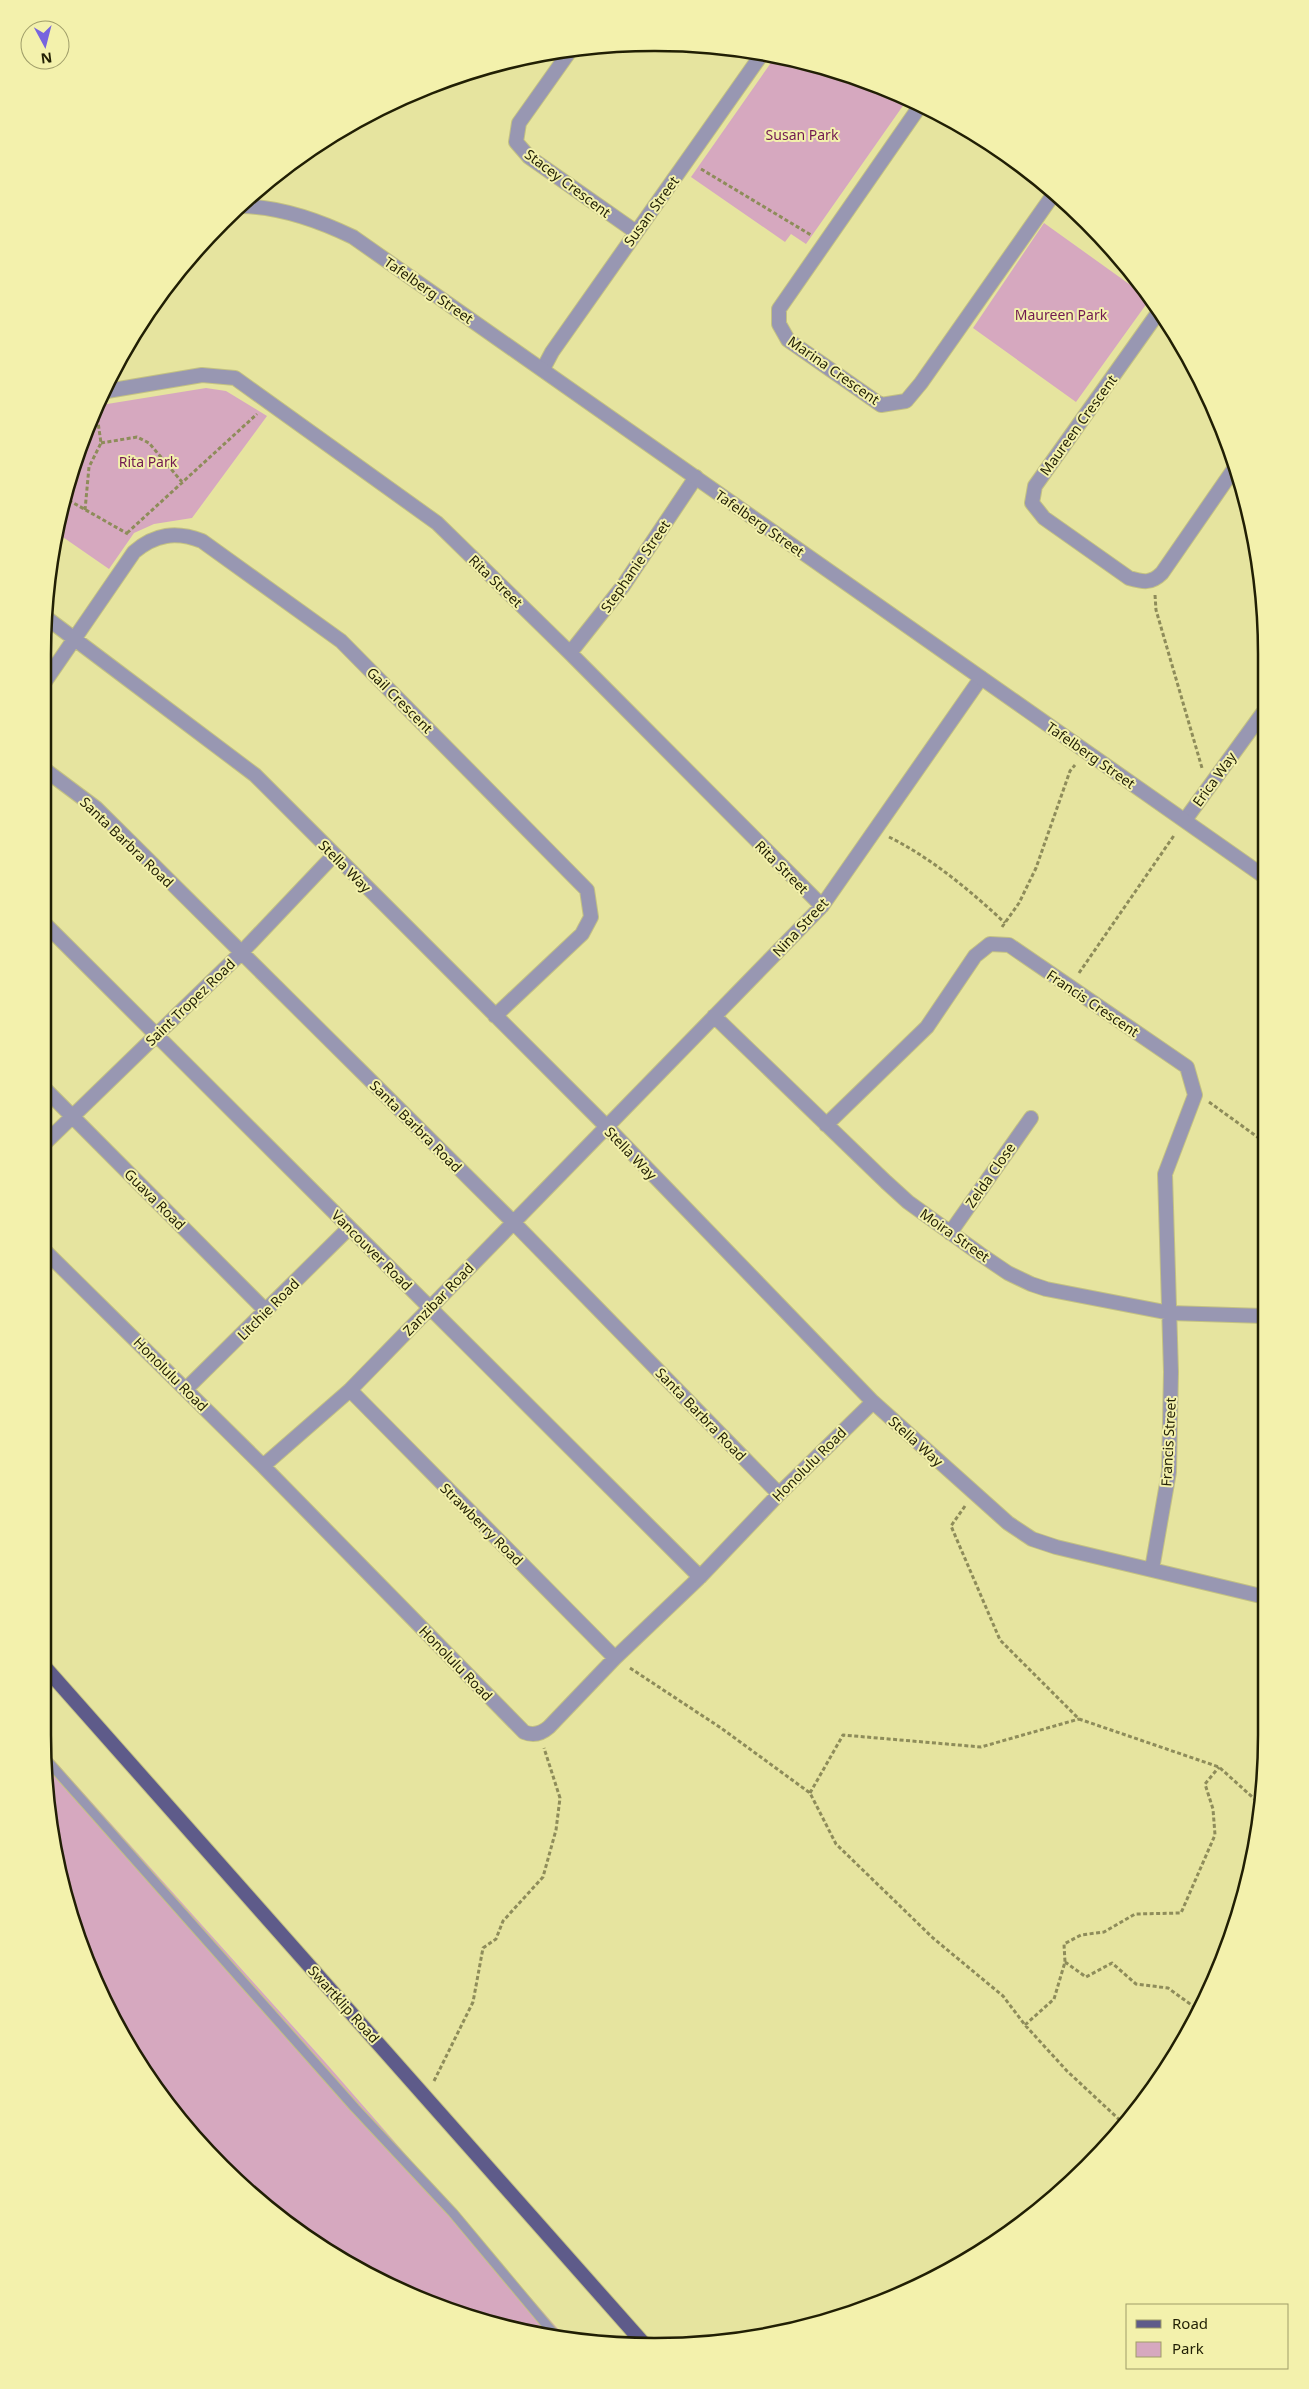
<svg xmlns="http://www.w3.org/2000/svg" width="1309" height="2389" viewBox="0 0 1309 2389" font-family="'Noto Sans',sans-serif">
	<rect width="100%" height="100%" fill="#e6e49f"/>
	<path fill="#d6a8bf" d="M775,57l76,18 56,25 -101,144 -15,-10 -6,8 -94,-65z
		M1044,223l106,76 -74,103 -103,-74z
		M206,388l20,3 41,25 -75,102 -38,6 -20,9 -25,36 -52,-36 6,-37 38,-91z
		M44,1749l281,313 240,275 -69,-11 -76,-26 -105,-56 -64,-50 -82,-87 -45,-67 -49,-109 -21,-77z"/>
	<g fill="none" stroke-linecap="round" stroke-linejoin="round">
		<g stroke="#c3c183" stroke-width="11">
			<path id="service" d="M45,1758l310,350 98,105 102,122"/>
		</g>
		<g stroke="#c3c183" stroke-width="16">
			<path id="minor" d="M570,51l-51,72 -3,19 13,15 107,75
				M920,106l-141,203v15l9,16 93,65 25,-4 15,-18 132,-188
				M1160,310l-125,176 -3,17 12,15 85,60c14,4 22,6 33,-5l74,-107
				M543,369l9,-17 210,-298
				M107,391l95,-16 33,3 202,145 133,130 252,253
				M44,616l211,159 351,351 267,276 135,121 24,16 24,8 209,50
				M570,653l53,-67 73,-109
				M44,683l90,-131c21,-18 42,-21 68,-11l139,100 246,249 4,27 -9,17 -87,82
				M44,769l52,39 417,414 266,272
				M1185,820l77,-106
				M43,922l657,655
				M714,1016l172,166 22,20 72,52 28,19 23,11 15,5 124,24 94,3
				M43,1087l223,224
				M826,1125l101,-98 48,-71 15,-12 19,1 178,122 8,28 -30,79 6,198 -2,100 -17,97
				M43,1145l198,-192 93,-98
				M950,1233l81,-115
				M43,1249l220,217 261,266c9,4 17,2 25,-5l66,-69 85,-81 79,-83 94,-92
				M186,1389l163,-161
				M350,1390l265,268
				M263,1466l87,-76 472,-484 159,-228"/>
		</g>
		<g stroke="#c3c183" stroke-width="16">
			<path id="tertiary" d="M242,206c39,1 76,14 111,31l909,638"/>
		</g>
		<g stroke="#c3c183" stroke-width="16">
			<path id="primary" d="M43,1665l602,680"/>
		</g>
		<path stroke="#8e8c5a" stroke-width="3" stroke-dasharray="4 2.5" stroke-linecap="butt" d="M701,169l110,66
			M101,443l36,-6 12,6 33,39
			M63,497l65,37
			M85,510l4,-43 12,-24 -4,-28
			M127,533l130,-119
			M1155,595l1,15 46,158
			M889,837c41,20 83,55 116,86
			M1002,927l17,-24 17,-35 34,-97 5,-6
			M1079,973l96,-139
			M1209,1102l54,39
			M965,1506l-14,20 49,114 79,79 140,48 41,37
			M630,1668l91,60 89,65 26,51 97,94 70,58 22,29 42,46 57,53
			M810,1793l33,-58 138,12 98,-28
			M1065,1962l21,15 26,-14 24,21 32,4 29,21
			M1025,2025l29,-26 11,-37 -1,-18 17,-9 23,-3 31,-18 46,-1 34,-78 -2,-26 -8,-25 14,-17
			M434,2081l39,-79 10,-54 13,-9 7,-18 40,-44 13,-47 4,-32 -16,-50"/>
		<use href="#service" stroke="#9897b2" stroke-width="9"/>
		<use href="#minor" stroke="#9897b2" stroke-width="14"/>
		<use href="#tertiary" stroke="#9897b2" stroke-width="14"/>
		<use href="#primary" stroke="#5e5b8a" stroke-width="14"/>
	</g>
	<g text-anchor="middle" dominant-baseline="central" stroke-width="4" stroke-linejoin="round" paint-order="stroke">
		<g font-size="14" fill="#711951" stroke="#f3f1ac">
			<text x="802" y="134">Susan Park</text>
			<text x="1061" y="314">Maureen Park</text>
			<text x="148" y="461">Rita Park</text>
		</g>
		<g font-size="14" fill="#211f04" stroke="#f3f1ac">
			<text transform="translate(568 183) rotate(37)">Stacey Crescent</text>
			<text transform="translate(651 211) rotate(-54)">Susan Street</text>
			<text transform="translate(429 290) rotate(35)">Tafelberg Street</text>
			<text transform="translate(834 370) rotate(35)">Marina Crescent</text>
			<text transform="translate(1078 425) rotate(-54)">Maureen Crescent</text>
			<text transform="translate(760 523) rotate(35)">Tafelberg Street</text>
			<text transform="translate(635 566) rotate(-55)">Stephanie Street</text>
			<text transform="translate(496 581) rotate(44)">Rita Street</text>
			<text transform="translate(400 700) rotate(45)">Gail Crescent</text>
			<text transform="translate(1091 755) rotate(35)">Tafelberg Street</text>
			<text transform="translate(1214 779) rotate(-54)">Erica Way</text>
			<text transform="translate(127 842) rotate(44)">Santa Barbra Road</text>
			<text transform="translate(345 866) rotate(45)">Stella Way</text>
			<text transform="translate(782 867) rotate(45)">Rita Street</text>
			<text transform="translate(800 927) rotate(-47)">Nina Street</text>
			<text transform="translate(190 1002) rotate(-44)">Saint Tropez Road</text>
			<text transform="translate(1093 1003) rotate(34)">Francis Crescent</text>
			<text transform="translate(416 1126) rotate(45)">Santa Barbra Road</text>
			<text transform="translate(631 1153) rotate(46)">Stella Way</text>
			<text transform="translate(990 1175) rotate(-55)">Zelda Close</text>
			<text transform="translate(155 1199) rotate(45)">Guava Road</text>
			<text transform="translate(955 1235) rotate(35)">Moira Street</text>
			<text transform="translate(372 1250) rotate(45)">Vancouver Road</text>
			<text transform="translate(438 1299) rotate(-46)">Zanzibar Road</text>
			<text transform="translate(268 1309) rotate(-45)">Litchie Road</text>
			<text transform="translate(171 1374) rotate(45)">Honolulu Road</text>
			<text transform="translate(701 1414) rotate(46)">Santa Barbra Road</text>
			<text transform="translate(916 1441) rotate(42)">Stella Way</text>
			<text transform="translate(1168 1442) rotate(-87)">Francis Street</text>
			<text transform="translate(809 1464) rotate(-45)">Honolulu Road</text>
			<text transform="translate(482 1524) rotate(45)">Strawberry Road</text>
			<text transform="translate(456 1663) rotate(46)">Honolulu Road</text>
			<text transform="translate(344 2004) rotate(48)">Swartklip Road</text>
		</g>
	</g>
	<path d="M0 0H1309V2389H0ZM654 51H655A603 603 0 0 1 1258 654V1735A603 603 0 0 1 655 2338H654A603 603 0 0 1 51 1735V654A603 603 0 0 1 654 51Z" fill="#f3f1ac" fill-rule="evenodd"/>
	<path fill="none" stroke="#211f04" stroke-width="2.5" d="M654 51H655A603 603 0 0 1 1258 654V1735A603 603 0 0 1 655 2338H654A603 603 0 0 1 51 1735V654A603 603 0 0 1 654 51Z"/>
	<rect x="1126" y="2304" width="162" height="65" fill="#f3f1ac" stroke="#9f9d69"/>
	<rect x="1136" y="2320" width="25" height="8" fill="#5e5b8a" stroke="#9f9d69"/>
	<text x="1172" y="2329" font-size="15" fill="#211f04">Road</text>
	<rect x="1136" y="2342" width="25" height="15" fill="#d6a8bf" stroke="#9f9d69"/>
	<text x="1172" y="2354" font-size="15" fill="#211f04">Park</text>
	<g transform="translate(45 45) rotate(173)"><circle r="24" fill="#f3f1ac" stroke="#9f9d69"/>
	<path d="M0-4L9 19L0 12L-9 19Z" fill="#7764de"/>
	<text y="-8" font-size="14" font-weight="bold" text-anchor="middle" fill="#211f04">N</text>
	</g>
</svg>
